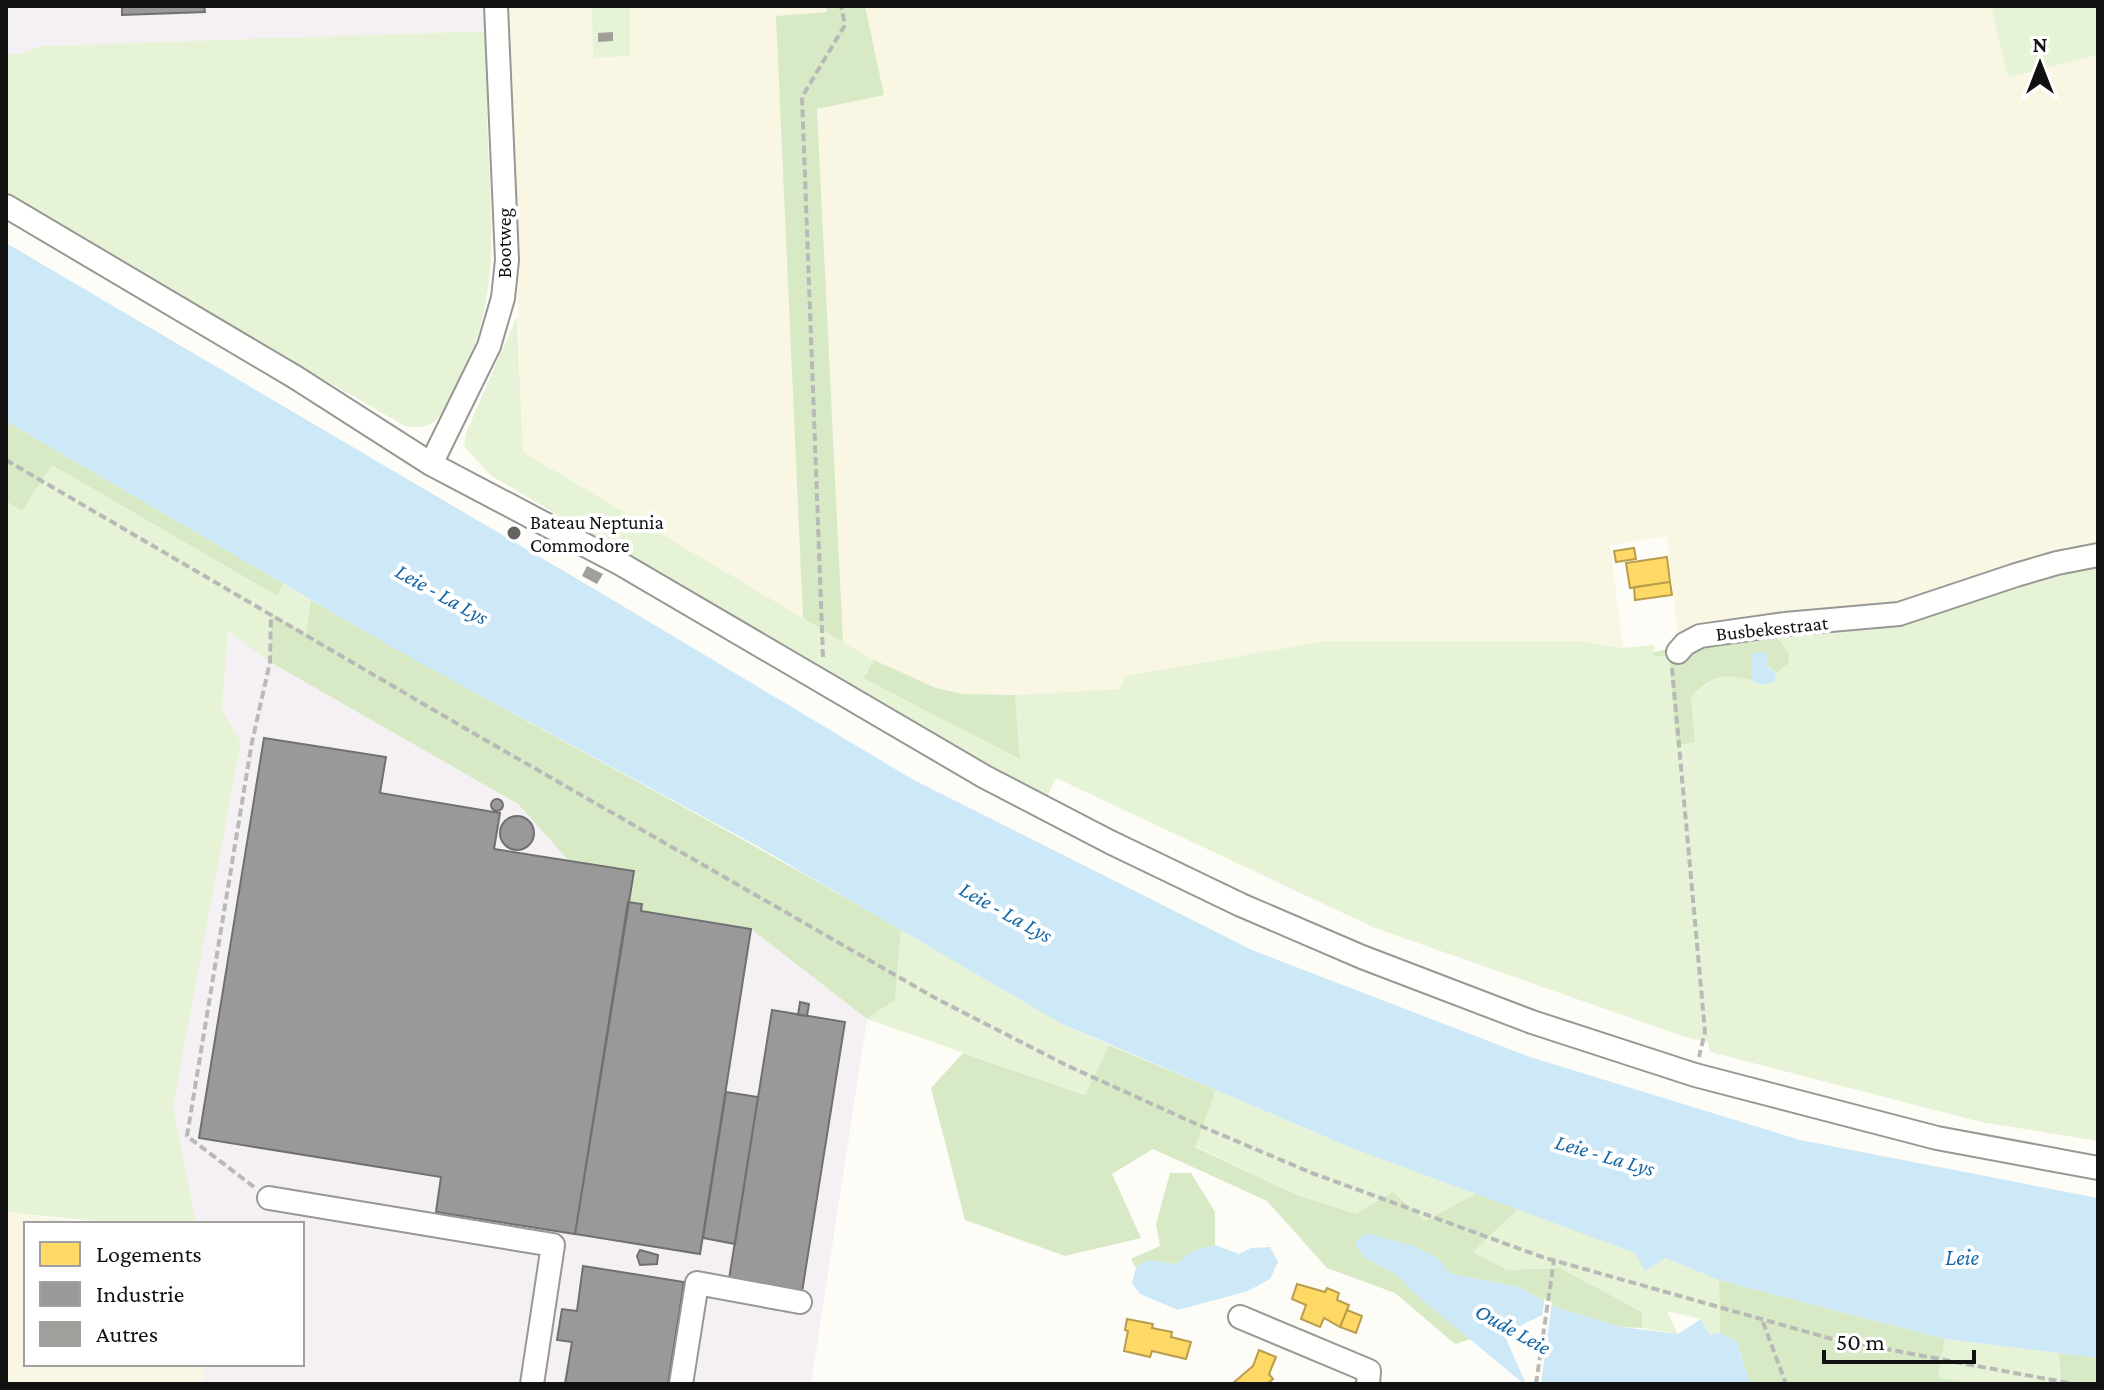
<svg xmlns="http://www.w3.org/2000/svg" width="2104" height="1390" viewBox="0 0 2104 1390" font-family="'Crimson Pro',serif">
	<rect width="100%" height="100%" fill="#fdfcf7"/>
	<path fill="#f5f0f3" d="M6,6h481l1,25 -446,15 -24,8h-12z
		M228,629l42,33 248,142 51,57 65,10 8,33 -1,7 110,18 116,90 -56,365h-609l2,-20h98v-140h-106l-24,-118 69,-364 -19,-32z"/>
	<path fill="#f9f7e4" d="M507,6h85l2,52 36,-2v-50h1361l17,71 90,-22v493l-194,57 -226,32 -11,-101 -57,9 13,103 -42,-7 -62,2 -400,46 -104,6 -51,-1 -28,-6 -62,-28 -351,-208z
		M6,1212l91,12h-71v140h178l-2,20h-196z"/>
	<path fill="#e7f3d7" d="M592,6h38v50l-37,2z
		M1991,6h107v49l-90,22z
		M488,31c0,37 -2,74 0,110 4,96 13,162 -34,251 -13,23 -19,40 -49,34l-399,-228v-144h12l24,-8z
		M517,316l6,136 351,208 -11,17 157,81 -5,-63 104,-6 7,-13 201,-35h254l42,7 32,-3 -1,11 15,1 7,87 19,-3 -4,-44c18,-17 33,-26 58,-18 11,3 13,5 25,3l2,-9 12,-9 -17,-34 214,-35 113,-33v579l-117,-19 -271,-70 -2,-10 -23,-5 -310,-109 -319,-150 -9,19 -232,-131 -325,-191 -26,-29 2,-13z
		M52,465l225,131 7,-12 27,16 -5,35 -35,-20 -1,47 -42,-31 -6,79 19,32 -68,364 23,118h-74l-116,-12v-711l16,9z
		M901,930l159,93 49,22 -24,50 -218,-76 28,-19z
		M1216,1090l133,57 128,46 -52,28 -69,-7 -59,-19 -102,-49z
		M1519,1208l116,45 30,5 54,22 1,53 -10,3 -9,-17 -34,-8 11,23 -36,-6v-16l-82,-44 -53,2 -34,-18z
		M1945,1339l114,14 2,31h-87l-36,-6z"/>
	<path fill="#d8eac5" d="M826,6h39l19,89 -67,14 26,533 -40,-24 -27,-602 51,-4z
		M6,421l278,163 -7,12 -225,-131 -30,46 -16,-10z
		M311,600c195,113 396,216 590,330l-6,70 -28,19 -116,-90 -110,-18 1,-7 -14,-2 5,-31 -64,-10 -51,-57 -248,-142 1,-48 35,20z
		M1771,630l18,24 -1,10 -12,9 -23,-20 -2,27c-30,-7 -38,-4 -60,17l4,45 -19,3 -7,-88 -15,-1 -1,-4z
		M874,660l62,28 28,6 51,1 5,64 -157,-81z
		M1109,1045l107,45 -21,57 102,48 59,19 37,-22 32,29 52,-28 42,15 -46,44 34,18 53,-2 82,44v16l-21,-1 -69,-21 -33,-19 -68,-13 -15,-17 -81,-14 10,15 29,15 26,25 51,41 -16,5 -60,-51 -68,-25 -60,-67 -114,-52 -41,25 29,64 -76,18 -100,-36 -34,-132 32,-35 122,42z
		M1170,1173h21l24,39v33l-22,6 -17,13 -28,-4 -12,8 -5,-9 29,-13 -4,-22z
		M1719,1280l226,59 -7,38 36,7h-224l-13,-42 -17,-9z
		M2059,1353l39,5v26h-37z"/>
	<path fill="#cde8f7" d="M6,243l600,353 306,183 340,171 278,107 270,83 298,58v160l-153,-19 -226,-59 -54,-22 -20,13 -10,-18 -286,-106 -289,-124 -301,-176 -364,-198 -389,-228z
		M1768,652l-2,13 10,8 -2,9 -13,3 -10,-5 1,-27z
		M1366,1233l45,12 26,12 14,17 68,13 33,19 69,21 57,7 23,-15 9,16 10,-2 17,9 13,42h-226l-104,-86 -26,-25 -29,-15 -10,-15z
		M1215,1245l24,9 12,-6 19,-1 8,15 -8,17 -22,12 -70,19 -38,-16 -8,-11 4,-15 12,-8 28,4 17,-13z"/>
	<path fill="#fdfcf7" d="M1545,1298l7,4 -11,82h-15l-22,-50 38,-19z"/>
	<path fill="#ffd966" stroke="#b89d4c" stroke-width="2" d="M1634,548l2,11 -20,3 -2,-11z
		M1667,557l3,25 -40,6 -4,-25z
		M1670,582l2,13 -37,5 -1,-13z
		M1297,1284l28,8 2,-4 12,5 -2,7 12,5 -9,22 -16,-9 -4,9 -19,-8 5,-14 -14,-6z
		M1347,1310l15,6 -6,17 -16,-6z
		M1127,1319l26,5 -1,4 20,4 -1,5 20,5 -5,17 -34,-8 -2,6 -26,-6 4,-20 -3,-1z
		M1259,1350l17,7 -7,17 4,5 -6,5h-35l21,-18z"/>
	<path fill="#999" stroke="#707070" stroke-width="2" d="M122,6h82l1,6 -83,3z
		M264,738l122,19 -6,36 120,20 -6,36 140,22 -59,363 -139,-22 5,-35 -242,-39z
		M491 805a6 6 0 1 1 12 0a6 6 0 1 1-12 0Z
		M500 833a17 17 0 1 1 34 0a17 17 0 1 1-34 0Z
		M628,902l14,2 -1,7 110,18 -51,325 -125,-20z
		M800,1002l9,2 -2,12 -9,-1z
		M772,1010l73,12 -43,270 -73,-13z
		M726,1092l32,5 -23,147 -32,-6z
		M640,1250l18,5 -1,9 -17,1 -3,-9z
		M583,1266l101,16 -16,102h-103l7,-42 -15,-2 5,-31 15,2z"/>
	<path fill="#a19f9c" d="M613,32v9l-15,1v-9z
		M587,566l16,8 -6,10 -15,-8z"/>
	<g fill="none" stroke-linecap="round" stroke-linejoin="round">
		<g stroke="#979795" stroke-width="26">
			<path id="minor" d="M6,206l289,171 136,87 190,100 364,213 125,65 131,63 121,52 170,65 163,53 242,63 161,30
				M431,464l58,-118 14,-48 4,-38 -11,-254
				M1678,652l7,-8 15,-8 85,-12 114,-10 117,-39 41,-12 41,-8
				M269,1198l284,47 -21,139
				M1240,1317l129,54 -1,13
				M681,1384l16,-101 103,19"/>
		</g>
		<path stroke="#b9b9b8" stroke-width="4" stroke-dasharray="8 4" stroke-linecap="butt" d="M6,460l474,277 457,262 131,67 135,61 109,46 230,84 290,82 242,45
			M823,657l-21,-560 43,-72 -4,-19
			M1672,668l33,364 -6,25
			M254,1187l-67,-51 65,-394 18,-80 1,-48
			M1763,1322l23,62
			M1536,1384l18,-124"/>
		<use href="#minor" stroke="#fffffe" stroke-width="22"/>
	</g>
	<circle fill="#646362" stroke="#fff" stroke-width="3" cx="514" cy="533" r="8"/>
	<g text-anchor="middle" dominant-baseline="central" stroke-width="8" stroke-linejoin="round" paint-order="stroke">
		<g font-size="20" fill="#111" stroke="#fff">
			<text transform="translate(504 243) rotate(-90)">Bootweg</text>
			<text transform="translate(1772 628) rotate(-6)">Busbekestraat</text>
		</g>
		<g font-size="20" fill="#111" stroke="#fff" text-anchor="start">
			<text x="530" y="522">Bateau Neptunia<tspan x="530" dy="23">Commodore</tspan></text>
		</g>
		<g font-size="22" font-style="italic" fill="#1768a6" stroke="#fff">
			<text transform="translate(442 594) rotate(29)">Leie - La Lys</text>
			<text transform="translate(1006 912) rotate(29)">Leie - La Lys</text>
			<text transform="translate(1605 1155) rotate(16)">Leie - La Lys</text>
			<text x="1962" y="1257">Leie</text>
			<text transform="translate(1513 1329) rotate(29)">Oude Leie</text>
		</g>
	</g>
	<rect width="2104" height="1390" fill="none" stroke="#111111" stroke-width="16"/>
	<rect x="24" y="1222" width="280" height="144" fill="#ffffff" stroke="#a0a0a0" stroke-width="2"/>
	<rect x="40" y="1242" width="40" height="24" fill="#ffd966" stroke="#a0a0a0" stroke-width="2"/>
	<text x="96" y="1262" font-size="24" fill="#111111">Logements</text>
	<rect x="40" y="1282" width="40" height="24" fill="#999999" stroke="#a0a0a0" stroke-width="2"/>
	<text x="96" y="1302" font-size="24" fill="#111111">Industrie</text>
	<rect x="40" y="1322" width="40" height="24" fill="#a19f9c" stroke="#a0a0a0" stroke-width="2"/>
	<text x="96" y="1342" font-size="24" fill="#111111">Autres</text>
	<g transform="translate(2040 64)" stroke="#ffffff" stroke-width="6" paint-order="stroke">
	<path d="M0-6L14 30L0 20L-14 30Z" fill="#111111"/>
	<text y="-12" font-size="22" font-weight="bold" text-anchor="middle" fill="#111111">N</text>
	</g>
	<path d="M1824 1350v12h150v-12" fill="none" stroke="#111111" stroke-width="4"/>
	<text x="1836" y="1350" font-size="24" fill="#111111" stroke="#ffffff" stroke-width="6" paint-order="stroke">50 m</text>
</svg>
